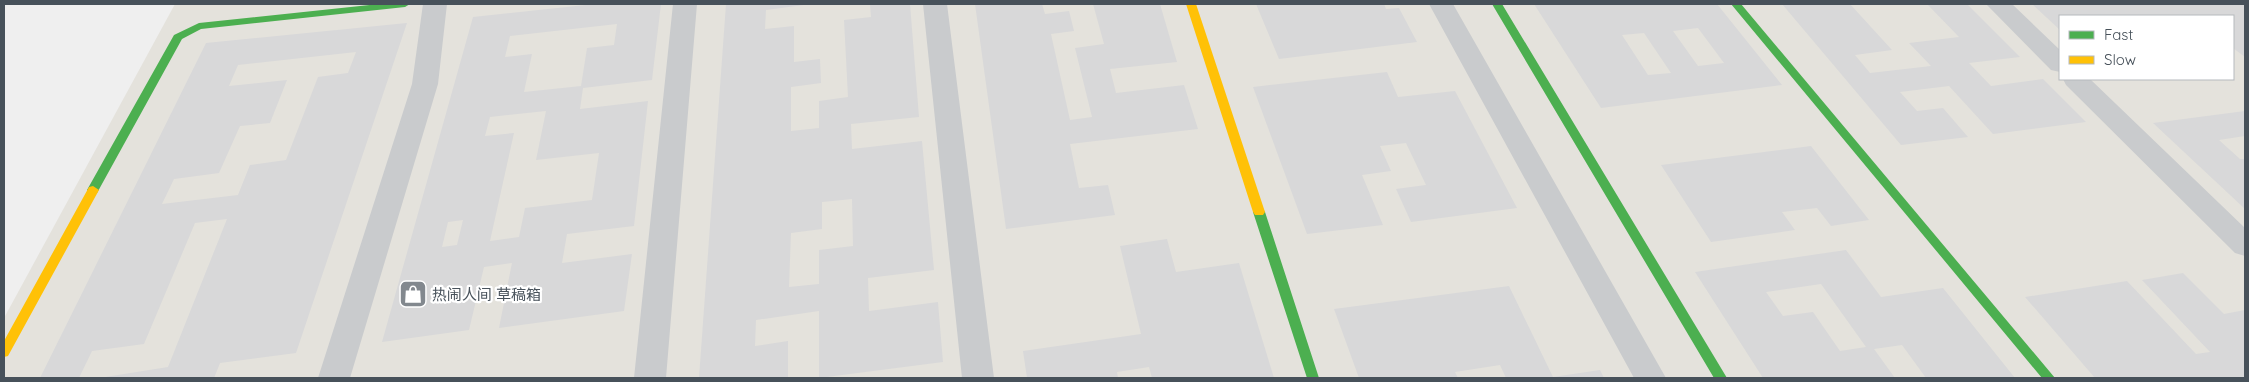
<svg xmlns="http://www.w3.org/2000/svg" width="2249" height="382" viewBox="0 0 2249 382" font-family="Quicksand,'Noto Sans SC',sans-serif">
	<rect width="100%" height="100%" fill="#efefef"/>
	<path fill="#e4e2dc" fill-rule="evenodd" d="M175,4h2070v374h-2241v-60zM2060,16h173v63h-173z"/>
	<path fill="#d8d8d9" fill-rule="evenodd" d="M595,4h66l-9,76 -69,8 -3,21 68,-8 -14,125 -67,8 -5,29 70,-9 -8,57 -125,17 13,-65 -28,4 -15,63 -87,12 91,-325zM617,24l-3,21 -27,3 -6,38 -57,6 8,-38 -27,3 5,-21zM546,111l-10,49 63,-7 -7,47 -67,8 -6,29 -29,4 24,-108 -29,3 5,-19zM463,220l-6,25 -15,2 6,-25z
		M726,4h85l-45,6 -1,19 29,-3v36l26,-3 1,24 -30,4v44l28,-3v-27l29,-4 -4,-77 27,-3 -1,-13h40l9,113 -68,7 1,25 70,-8 12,129 -66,8 1,33 69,-9 5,60 -124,16v-67l-63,9 -1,26 33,-5v37h-89zM852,199l1,47 -34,4v34l-30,3 2,-54 31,-4v-27z
		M975,4h67l3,10 24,-3 5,20 -23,3 19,86 22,-3 -17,-69 29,-4 -11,-40h67l17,58 -67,7 6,24 68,-8 14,44 -128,15 9,44 29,-3 7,30 -109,14z
		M1256,4h128l2,5 13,-1 18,34 -138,17z
		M1534,4h183l65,81 -181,23zM1698,28l26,35 -26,3 -25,-35zM1644,33l27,40 -23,2 -26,-40z
		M1782,4h68l42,46 -37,5 15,18 61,-7 -22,-23 50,-6 -32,-33h40l53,53 -51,6 22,23 52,-7 43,43 -93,12 -44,-48 -49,6 17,19 26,-3 25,29 -67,8z
		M2032,4h213v53l-12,-9v-32h-173v14z
		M407,23l-111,330 -76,10 -6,15h-115l69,-11 59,-148 -32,4 -51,121 -52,7 -13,27h-39l166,-335zM356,52l-8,21 -30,4 -32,83 -36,5 -12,30 -76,9 12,-25 45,-6 21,-47 30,-3 17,-43 -58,6 9,-21z
		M1387,72l11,25 57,-6 62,117 -106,14 -15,-33 30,-4 -20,-42 -26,3 11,25 -29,4 21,50 -76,9 -54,-147z
		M2245,111v25l-26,4 21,19h5v50l-92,-86z
		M1811,146l58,74 -38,6 -14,-18 -35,4 13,18 -84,12 -50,-77z
		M1167,239l9,33 63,-9 35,115h-122l-3,-11 -32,5 1,6h-91l-4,-27 118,-17 -21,-88z
		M1846,250l35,47 62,-9 72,90h-89l-24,-33 -28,4 21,29h-132l-68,-106zM1821,284l45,63 -26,4 -27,-39 -30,4 -17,-24z
		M2183,273l41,41 21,-4v68h-150l-70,-81 102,-16 69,73 14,-2 -68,-72z
		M1509,286l44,91 47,-7 4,8h-98l-6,-13 -45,7 3,6h-99l-25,-69z"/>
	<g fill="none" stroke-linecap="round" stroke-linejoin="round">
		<path fill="#c9cbcd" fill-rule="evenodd" d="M423,4h24l-9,80 -88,294h-32l94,-294z
			M673,4h24l-31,374h-32z
			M923,4h24l47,374h-32z
			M1429,4h24l213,374h-32z
			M1986,4h26l48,46v22l-9,-2z
			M2063,79h27l155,149v28l-10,-3 -169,-168z"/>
		<path fill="#4caf50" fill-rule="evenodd" d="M379,4h31l-5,3 -204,22 -19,10 -85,154h-8l-2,-3 87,-155 25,-12z
			M1492,4h10l225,374h-13z
			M1731,4h10l314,374h-13z
			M1259,208l4,1 2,3 54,166h-12l-54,-166 2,-3z"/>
		<path fill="#ffc107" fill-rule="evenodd" d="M1186,4h10l69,208 -2,3h-8l-2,-3z
			M93,186l6,4 -91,166 -4,1v-16l85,-154z"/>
	</g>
	<defs>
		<g id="shop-square" transform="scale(1.4375)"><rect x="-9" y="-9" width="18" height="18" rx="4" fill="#82888e" stroke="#fff"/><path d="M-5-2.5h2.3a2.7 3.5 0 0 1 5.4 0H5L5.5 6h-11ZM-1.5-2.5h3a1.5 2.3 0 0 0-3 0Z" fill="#fff"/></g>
	</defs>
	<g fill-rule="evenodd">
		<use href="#shop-square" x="413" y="294"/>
	</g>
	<g text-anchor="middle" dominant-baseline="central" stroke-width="4.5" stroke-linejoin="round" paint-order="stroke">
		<g font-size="15" fill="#47515a" stroke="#fff" text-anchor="start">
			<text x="432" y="294">热闹人间 草稿箱</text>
		</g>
	</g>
	<rect width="2249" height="382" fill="none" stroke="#47515a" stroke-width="10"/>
	<rect x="2059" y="15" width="175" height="65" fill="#ffffff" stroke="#b5b9bd"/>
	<rect x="2069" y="31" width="25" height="8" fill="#4caf50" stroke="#b5b9bd"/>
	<text x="2104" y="40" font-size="15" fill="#47515a">Fast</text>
	<rect x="2069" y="56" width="25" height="8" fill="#ffc107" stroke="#b5b9bd"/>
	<text x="2104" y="65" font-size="15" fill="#47515a">Slow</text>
</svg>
